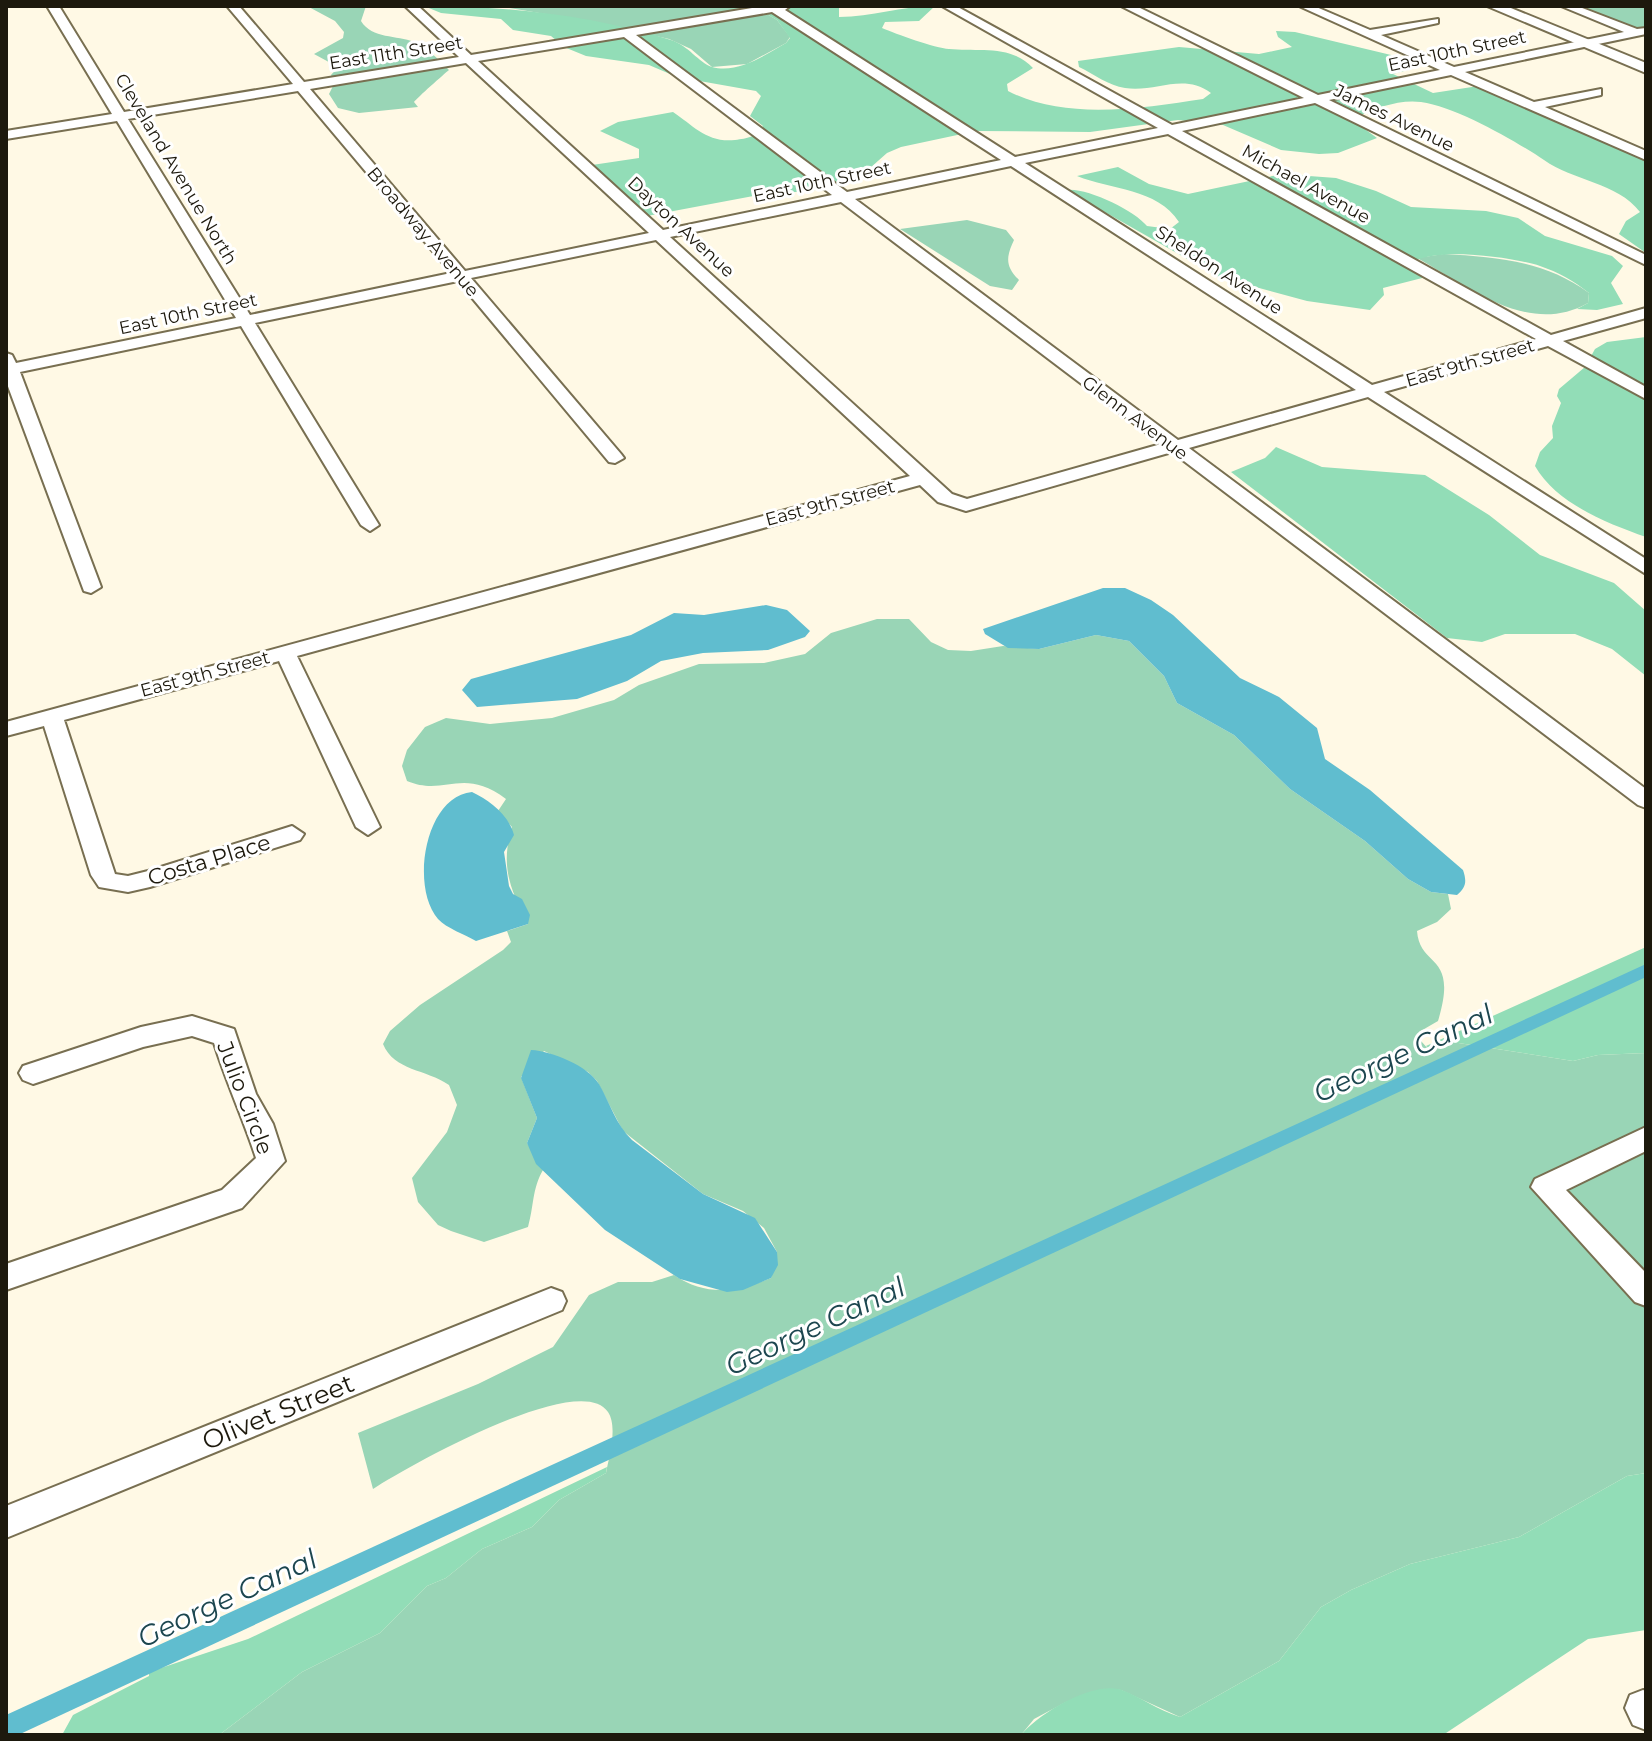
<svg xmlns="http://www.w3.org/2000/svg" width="1652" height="1741" viewBox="0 0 1652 1741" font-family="Montserrat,sans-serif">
	<rect width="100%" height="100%" fill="#fff9e5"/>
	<path fill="#99d5b6" d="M307,6h59l-5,15c11,18 36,14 53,21 12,4 26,19 35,28 -5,4 -32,28 -35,32l4,5 -59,6 -21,-5 -9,-14 5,-10 -3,-9 7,-8 -24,-13 29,-16 1,-6 -9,-11z
		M498,6h267v7l12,7 13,17 -4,6 -39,21 -35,3 -21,-18 -22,-10 -70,-16z
		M1572,6h74v29l-8,-3z
		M967,220l39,10 8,10c-8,17 -9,26 5,40l-7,10 -22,-4 -90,-57z
		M1444,254c53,3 101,7 145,39l-1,10c-60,34 -120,-17 -171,-45z
		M877,619h32l22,23 17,8 23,1 32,-5 36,3 57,-14 33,6 35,35 13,27 57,32 56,54 75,52 43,38 23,13 17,2 3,15 -14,13 -20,9c3,38 42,21 21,90l-19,11 2,9 9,10 22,-9 121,19 25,-6 48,-2v420l-19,3 -108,61 -109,27 -59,26 -30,17 -42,54 -99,56 -59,-27 -17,-1 -38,13 -32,17 -13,16h-802l83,-63 78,-39 47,-47 19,-8 36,-29 50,-22 27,-27 47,-27c3,-16 12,-46 2,-61 -28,-43 -201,55 -235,77l-15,-56 120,-49 75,-37 36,-52 29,-13h34l22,-7c32,22 64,17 97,3l6,-26 -13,-24 -21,-17 -40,-17 -80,-63 -26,-50 -9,-9 -44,-21 -23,26 16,41 -10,25 16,27c-11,19 -9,36 -15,57l-44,15 -33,-11 -13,-6 -20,-23 -6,-24 35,-46 10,-27 -8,-20c-23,-16 -55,-14 -66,-41l7,-13 30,-26 83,-55 8,-8 -4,-11 21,-7c-18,-35 -28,-58 -16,-97l-14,-16 8,-12c-44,-33 -61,-2 -99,-18l-5,-15 5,-16 18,-23 21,-9 44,6 62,-6 62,-18 25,-15 60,-21 65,-1 41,-9 26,-21z"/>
	<path fill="#92ddb7" d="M424,6c83,0 167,9 247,34 18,6 27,22 41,27 26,7 53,-12 74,-24l4,-5 -13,-18 -12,-7v-7h74v11c33,0 62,-11 96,-11l-16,15 -34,1 -3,6c14,6 53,20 67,21 28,3 62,-5 84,19l-26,16 1,7c57,30 135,17 195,8l8,-6c-28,-21 -56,0 -86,-5 -16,-2 -31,-14 -46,-21l-1,-6 101,-14 80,7 33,-7 -14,-10 -2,-6 19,1 117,28 7,7 -26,7 40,19 52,-8 161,71v97l-27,-19 7,-13 14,-9c-23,-30 -67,-31 -96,-52 -24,-16 -86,-53 -123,-58 -21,-3 -46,6 -65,15l2,7 19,14 -39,15 -19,1 -38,-4 -58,-25 -45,-5 -88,12 -114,-1 -75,16 -14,6 -17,15 -38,19 -27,5h-30l-128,24 -55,-51 47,-7v-9l-39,-18 18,-9 55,-10c21,14 34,31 62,28 13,-2 20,-2 28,-14l-13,-10 11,-20 -5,-5 -79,-14 -28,-12 -63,-9 -22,-9 -13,-11 -38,-6 -12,-11 -60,-6z
		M1118,167l31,17 39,10 94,-20 54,4 40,13 35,16 75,4 32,7 27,18 67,20 11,10 -12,17 12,21 -26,6 -20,-1 11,-6 1,-10c-15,-12 -31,-21 -49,-27 -28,-9 -108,-20 -130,-2l20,12 -47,12 1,7 -14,15 -63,-9 -88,-24 -153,-87c20,-3 68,20 81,36l23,3 9,-7c-22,-34 -68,-32 -102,-46z
		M1646,337v200c-40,-14 -90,-34 -111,-71l5,-14 13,-14 -1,-12 9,-23 -4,-7 2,-7 26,-22 10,-18 12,-7z
		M1276,447l46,20 103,8 64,40 51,40 74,28 32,28v65l-34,-27 -37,-15h-70l-23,8 -35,-4 -216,-166 34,-14z
		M1646,947v106l-48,2 -25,6 -121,-19 -21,9 -5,-5z
		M607,1467l-1,6 -47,27 -27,27 -50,22 -36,29 -19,8 -47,47 -78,39 -83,63h-157l11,-20 76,-39v-4l99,-33z
		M1646,1473v157l-58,9 -145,96h-422c17,-21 72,-55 101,-45 19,7 35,20 58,27l99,-56 42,-54 30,-17 59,-26 109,-27 108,-61z"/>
	<path fill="#60bdcf" d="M1103,588h22l26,12 22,15 67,63 39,19 38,31 8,31 45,31 93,80c4,12 3,17 -6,25l-26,-3 -23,-13 -43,-38 -75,-52 -56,-54 -57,-32 -13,-27 -35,-35 -33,-6 -57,14 -31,-1 -23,-14 -2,-5z
		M766,605l21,5 23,21 -5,6 -37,13 -65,3 -42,8 -34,20 -50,18 -100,8 -15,-17 9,-11 160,-44 43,-22 30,2z
		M472,792c17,8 37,23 42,43l-10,17 5,34 4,8 9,5 8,16 -2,9 -52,17c-10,-6 -30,-13 -38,-22 -28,-32 -13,-123 34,-127z
		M531,1050c21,1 57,16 68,34 11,19 17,41 33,56l71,54 52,24 22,34 1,13 -7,13 -28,12 -16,2 -47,-13 -75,-49 -69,-66 -9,-21 10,-25 -16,-40z"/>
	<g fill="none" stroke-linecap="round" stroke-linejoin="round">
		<path fill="#60bdcf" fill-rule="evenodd" d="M1646,964v13l-1628,758h-12v-20z"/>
		<g stroke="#786f51" stroke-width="4">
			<path id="minor" d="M47,6h12l65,106 169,-28 -66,-78h12l65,76 155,-25 -54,-51h13l53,49 293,-49h26l-5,4 230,147 143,-29 -216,-122h14l216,119 132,-27 -183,-92h15l182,89 122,-25 -141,-64h15l56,24 68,-11v4l-57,12 73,32 170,-35 -63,-26h16l60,23 9,-1v6l-181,38 69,30 67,-13v6l-56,12 101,44v9l-195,-85 -122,25 317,155v10l-331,-162 -133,28 369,204 95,-27v10l-83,23 83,46v12l-98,-53 -164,46 262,167v15l-278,-177 -179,51 457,341v19l-8,-3 -466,-353 -206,59 -28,-9 -18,-17 -623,171 83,171 -12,8 -12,-8 -77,-166 -215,59 51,154 13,2 20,-5 144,-45 12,8 -4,6 -150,47 -22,5 -29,-5 -8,-12 -47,-149 -38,10v-14l904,-246 -254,-236 -185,38 150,176 3,4 -9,5 -6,-1 -151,-181 -203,42 124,202 -9,6 -9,-6 -120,-199 -221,46 81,215 -10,6 -7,-2 -78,-210v-28l6,2 4,8 220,-45 -119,-197 -111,18v-8l106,-17zM772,12l229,148 -154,32 -211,-157zM624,37l208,158 -169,35 -185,-169zM466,63l183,170 -184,38 -155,-182zM298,91l153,182 -201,42 -122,-196zM1168,134l368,205 -164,46 -347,-222zM1011,166l345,224 -178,50 -323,-241zM841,202l320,242 -194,55 -15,-5 -282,-257z
				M192,1016l42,13 22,65 17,30 12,37 -43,47 -236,82v-26l216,-74 34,-32c-13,-40 -30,-76 -42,-115l-22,-7 -49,11 -110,37 -10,-4 -4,-7 4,-7 118,-39z
				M1646,1127v24l-80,39 80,83v33l-11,-4 -104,-115 4,-8z
				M551,1288l11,4 4,9 -4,9 -556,228v-32z
				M1643,1690l3,1v39l-13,-5 -8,-17 5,-13z"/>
		</g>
		<g stroke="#786f51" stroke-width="4">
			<path id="major" d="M1487,6h19l140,57v10z"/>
		</g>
		<use href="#minor" fill="#fff" fill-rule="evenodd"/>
		<use href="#major" fill="#fff" fill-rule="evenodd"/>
	</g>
	<g text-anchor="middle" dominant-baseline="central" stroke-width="6" stroke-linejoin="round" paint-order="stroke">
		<g font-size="18" fill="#1d190d" stroke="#fff">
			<text transform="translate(1457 51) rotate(-12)">East 10th Street</text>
			<text transform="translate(396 53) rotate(-9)">East 11th Street</text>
			<text transform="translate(1394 118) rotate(26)">James Avenue</text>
			<text transform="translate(176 169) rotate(59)">Cleveland Avenue North</text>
			<text transform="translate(822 182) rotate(-12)">East 10th Street</text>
			<text transform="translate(1306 184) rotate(29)">Michael Avenue</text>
			<text transform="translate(681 227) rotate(43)">Dayton Avenue</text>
			<text transform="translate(423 232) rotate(50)">Broadway Avenue</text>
			<text transform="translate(1219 270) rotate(33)">Sheldon Avenue</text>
			<text transform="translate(188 314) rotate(-12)">East 10th Street</text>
			<text transform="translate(1470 363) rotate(-16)">East 9th Street</text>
			<text transform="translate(1135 418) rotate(37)">Glenn Avenue</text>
			<text transform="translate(830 503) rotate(-15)">East 9th Street</text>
			<text transform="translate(205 674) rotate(-15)">East 9th Street</text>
		</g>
		<g font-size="22" fill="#1d190d" stroke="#fff">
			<text transform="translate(209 860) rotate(-17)">Costa Place</text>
			<text transform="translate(245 1098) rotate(69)">Julio Circle</text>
		</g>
		<g font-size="26" fill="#1d190d" stroke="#fff">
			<text transform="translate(278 1412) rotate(-22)">Olivet Street</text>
		</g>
		<g font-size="28" font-style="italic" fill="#1c464f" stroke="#fff">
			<text transform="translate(1403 1053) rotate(-25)">George Canal</text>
			<text transform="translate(815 1326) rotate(-25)">George Canal</text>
			<text transform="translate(227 1598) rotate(-25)">George Canal</text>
		</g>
	</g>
	<rect width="1652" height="1741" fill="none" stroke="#1d190d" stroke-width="16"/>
</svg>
